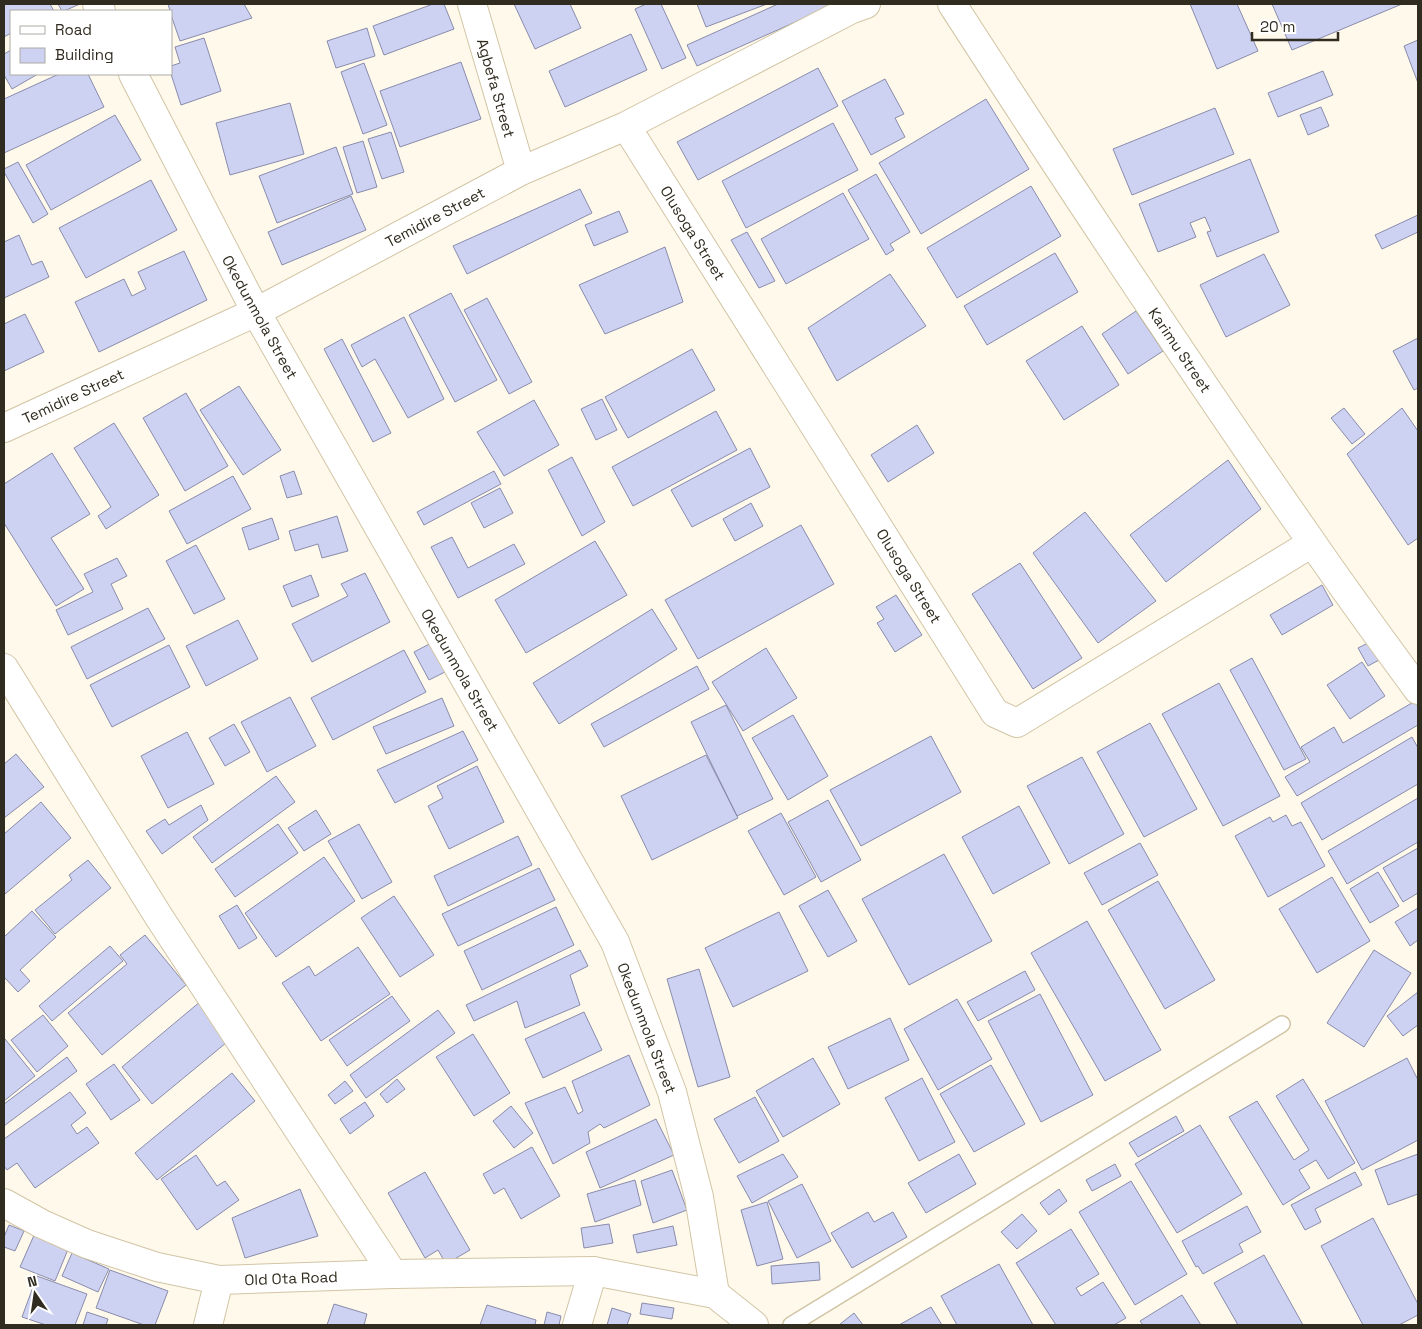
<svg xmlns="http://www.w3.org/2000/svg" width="1422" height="1329" viewBox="0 0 1422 1329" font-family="'Space Grotesk',sans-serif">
	<rect width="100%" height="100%" fill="#fff9ec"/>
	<path fill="#cdd1f2" stroke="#898cab" d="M4,4h46l4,7h-43v22l-7,4z
		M58,4h22l-16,7h-2z
		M168,4h76l8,14 -72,23 -9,-26v-4h-1z
		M433,4h11l10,25 -70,26 -11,-29z
		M514,4h56l11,24 -46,21z
		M646,4h15l25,54 -24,11 -27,-60z
		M697,4h70l-61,23z
		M778,4h49l2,3 -132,59 -10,-21z
		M1190,4h47l21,47 -41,18z
		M1272,4h130l-110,46z
		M367,28l8,28 -39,12 -9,-27z
		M631,34l16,36 -82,37 -16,-36z
		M204,38l17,53 -40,14 -10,-31v-8l9,-3 -5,-16z
		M1418,40v43l-14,-37z
		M11,50v24h27l-26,15 -8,-14v-21z
		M461,62l20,57 -81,28 -20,-56z
		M364,63l23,62 -24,9 -22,-62z
		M818,68l20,38 -140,74 -21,-38z
		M1323,71l10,24 -55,22 -10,-24z
		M59,74h29l16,33 -100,46v-54z
		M885,79l19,35 -9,4 10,19 -34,18 -29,-54z
		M986,99l43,70 -108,65 -42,-71z
		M290,103l14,51 -74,21 -14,-52z
		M1321,107l8,19 -21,9 -8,-20z
		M1215,108l19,46 -102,41 -19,-46z
		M115,115l26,45 -90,50 -25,-45z
		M833,123l25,47 -112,58 -24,-47z
		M391,132l13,40 -22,7 -14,-40z
		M363,141l14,46 -20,6 -14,-46z
		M336,147l17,47 -76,29 -18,-47z
		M1250,159l29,73 -62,25 -10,-25 4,-1 -6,-14 -15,6 6,14 -38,15 -19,-48z
		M18,162l30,52 -15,9 -29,-51v-3z
		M876,174l34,58 -20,12 4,6 -8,5 -38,-65z
		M151,180l26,50 -91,48 -27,-50z
		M1031,186l30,50 -104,62 -30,-50z
		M580,189l12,24 -125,61 -14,-28z
		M843,193l26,46 -83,45 -25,-45z
		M351,196l15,34 -84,35 -14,-33z
		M619,211l9,21 -34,14 -9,-21z
		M1418,215v17l-36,17 -7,-14z
		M747,232l28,49 -16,7 -28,-48z
		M19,235l13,30 10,-4 7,16 -45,21v-56z
		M665,247l18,55 -78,32 -26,-49z
		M184,251l23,49 -108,52 -24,-50 49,-23 8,17 14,-7 -8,-17z
		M1055,253l23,39 -91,53 -23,-39z
		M1264,254l26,51 -64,32 -26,-52z
		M890,274l36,52 -89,55 -29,-53z
		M451,293l46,87 -42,22 -46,-87z
		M487,298l45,84 -23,12 -45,-84z
		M1136,311l27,40 -35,23 -26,-40z
		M25,314l19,38 -40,19v-47z
		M404,317l40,82 -36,19 -33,-59 -13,8 -11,-22z
		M1082,326l37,59 -55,35 -38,-59z
		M1418,338v50l-4,2 -21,-39z
		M342,339l49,94 -18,9 -49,-93z
		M692,349l23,41 -87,48 -23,-41z
		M239,386l42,64 -38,25 -43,-65z
		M186,393l42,73 -43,25 -42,-73z
		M602,399l15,31 -21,10 -15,-31z
		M534,400l25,45 -55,31 -27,-44z
		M1344,408l21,26 -13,10 -21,-26z
		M1402,408l16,23v107l-10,7 -61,-91z
		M716,411l21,39 -104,56 -21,-39z
		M114,423l45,72 -53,34 -8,-13 13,-9 -37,-59z
		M917,425l17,28 -46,29 -17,-27z
		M750,448l20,39 -78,40 -21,-37z
		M52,453l38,61 -39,24 33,51 -28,17 -52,-83v-39z
		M572,457l33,65 -23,14 -34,-66z
		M1228,460l33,49 -95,73 -36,-47z
		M294,471l8,23 -15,4 -7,-22z
		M494,471l7,13 -77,41 -7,-13z
		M233,476l18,33 -64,35 -18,-33z
		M500,488l13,25 -29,15 -13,-25z
		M751,503l12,23 -28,15 -12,-22z
		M1085,512l71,89 -58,42 -65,-90z
		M337,516l11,35 -26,7 -4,-14 -23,7 -6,-20z
		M272,518l7,21 -30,11 -7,-22z
		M801,525l33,59 -136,75 -33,-59z
		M452,537l16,31 46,-24 11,20 -67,34 -27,-51z
		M595,541l32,54 -101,58 -31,-53z
		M196,545l29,54 -31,15 -28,-53z
		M117,558l10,18 -16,8 12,25 -55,26 -12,-25 37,-18 -9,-18z
		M1020,563l62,95 -49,31 -61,-95z
		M365,573l25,49 -78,40 -20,-38 56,-28 -7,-12z
		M311,575l8,21 -27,11 -9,-21z
		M1322,585l11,20 -51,30 -12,-20z
		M896,595l26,40 -27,17 -18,-29 7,-4 -8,-12z
		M148,608l17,31 -78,40 -16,-32z
		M652,609l25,40 -118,75 -26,-41z
		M238,620l20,39 -52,27 -20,-40z
		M435,641l16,28 -22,11 -15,-28z
		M1368,643l11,17 -11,6 -10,-18z
		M169,645l21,42 -78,40 -22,-42z
		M766,648l31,50 -54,33 -31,-49z
		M404,650l22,42 -93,48 -22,-42z
		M1252,658l54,101 -22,11 -54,-100z
		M1362,662l23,34 -35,23 -23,-34z
		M697,666l12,23 -105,58 -13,-23z
		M1219,683l61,113 -57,30 -61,-112z
		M290,697l26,49 -49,26 -26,-50z
		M442,698l12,28 -68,28 -13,-27z
		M1417,700l1,3v22l-121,71 -12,-19 25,-15 -9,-15 33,-20 9,16z
		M726,705l47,94 -36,17 -46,-94z
		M793,715l35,61 -40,24 -36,-62z
		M1150,723l47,86 -53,28 -47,-85z
		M234,724l16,28 -25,14 -16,-28z
		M463,731l15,29 -83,43 -18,-33z
		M187,732l27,52 -46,24 -27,-52z
		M931,736l30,56 -100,54 -31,-56z
		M1412,737l6,11v36l-96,56 -21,-37z
		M16,754l28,33 -40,31v-54z
		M706,755l32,63 -86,42 -31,-64z
		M1082,757l42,77 -55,30 -42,-78z
		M477,766l27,56 -55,27 -21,-43 15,-8 -6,-12z
		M276,776l19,26 -83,61 -19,-26z
		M1418,798v44l-71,42 -19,-33z
		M828,800l33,60 -40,22 -33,-60z
		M41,802l30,36 -66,56 -1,-2v-58z
		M201,805l7,15 -46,34 -16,-23 19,-12 4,6z
		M1019,806l31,57 -57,31 -31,-57z
		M316,810l15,24 -27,17 -16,-23z
		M781,813l35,64 -32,18 -36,-64z
		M1286,815l6,11 9,-4 24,44 -57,31 -33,-61 35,-19 3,5z
		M278,824l20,29 -63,44 -20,-28z
		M359,824l33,58 -30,17 -34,-58z
		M518,836l14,29 -84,41 -14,-30z
		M1140,843l18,32 -56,30 -18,-32z
		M1418,848v45l-15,9 -20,-34z
		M944,854l48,87 -83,44 -47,-86z
		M324,857l31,44 -79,56 -31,-44z
		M88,860l23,28 -56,46 -20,-24 37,-30 -3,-5z
		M539,868l16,32 -97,46 -16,-32z
		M1378,872l21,34 -29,17 -20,-34z
		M1332,877l38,64 -53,32 -38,-64z
		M1158,881l57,99 -50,29 -57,-99z
		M828,890l29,51 -29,16 -29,-51z
		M394,896l40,59 -34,22 -39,-59z
		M237,905l20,33 -18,11 -20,-33z
		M556,907l18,38 -92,45 -18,-39z
		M1418,908v32l-8,6 -15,-24z
		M32,911l24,26 -36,33 10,11 -12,11 -14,-15v-40z
		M779,912l29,59 -75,36 -28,-59z
		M1087,921l74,129 -56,31 -74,-128z
		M145,935l41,50 -84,70 -34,-42 59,-49 -7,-9z
		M110,946l13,15 -71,60 -13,-15z
		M358,947l32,47 -69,47 -39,-58 27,-17 6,10z
		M580,950l8,16 -18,9 10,30 -55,23 -8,-27 -43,20 -8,-16z
		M1374,950l37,23 -47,74 -37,-24z
		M699,969l31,108 -32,10 -31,-108z
		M1025,971l10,19 -57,31 -11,-19z
		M1418,992v33l-15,11 -16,-20z
		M1040,994l53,101 -52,27 -53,-101z
		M392,996l18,25 -63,45 -18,-26z
		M957,999l35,60 -54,31 -34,-61z
		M201,1001l31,37 -80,66 -30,-37z
		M438,1010l17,23 -89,65 -16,-23z
		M584,1012l18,38 -59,28 -18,-39z
		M43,1015l25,31 -31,26 -26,-32z
		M890,1018l19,42 -61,29 -20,-42z
		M473,1034l37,59 -36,23 -38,-59z
		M5,1039l30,37 -31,25v-60z
		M629,1055l21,50 -46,23 -4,-4 -12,8 2,11 -37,21 -28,-61 40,-16 13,27 5,-3 -11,-30z
		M67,1057l10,14 -73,55v-22z
		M813,1058l27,46 -57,33 -27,-46z
		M1407,1058l11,22v60l-56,30 -37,-69z
		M114,1064l26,36 -29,20 -25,-36z
		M991,1065l34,59 -51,28 -34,-58z
		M232,1073l23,28 -98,79 -22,-27z
		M922,1078l33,64 -36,19 -34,-63z
		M397,1079l8,10 -18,14 -7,-9z
		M1303,1079l52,84 -27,16 -12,-19 -17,10 11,18 -27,17 -54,-88 28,-16 37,59 15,-10 -33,-54z
		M345,1081l8,10 -18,13 -7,-9z
		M70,1092l16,21 -15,12 6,9 10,-7 12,16 -64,45 -18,-25 -10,7 -3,-4v-27z
		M755,1097l24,44 -40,22 -25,-44z
		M365,1102l9,14 -24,18 -10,-15z
		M511,1106l22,27 -19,15 -21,-27z
		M1176,1116l8,15 -46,26 -9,-14z
		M656,1119l18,36 -74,33 -14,-36z
		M1200,1125l42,69 -65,39 -42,-69z
		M532,1147l28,49 -39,23 -17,-31 -10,6 -11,-20z
		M783,1154l15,23 -46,26 -15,-27z
		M959,1154l17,30 -50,29 -18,-30z
		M1418,1154v40l-30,11 -13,-35z
		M196,1155l21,31 8,-5 14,19 -42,30 -36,-51z
		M1115,1164l6,12 -29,15 -6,-11z
		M672,1170l15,40 -34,13 -12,-42z
		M425,1172l45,78 -24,14 -8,-14 -13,8 -37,-65z
		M1355,1172l7,13 -47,24 6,13 -16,8 -14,-25z
		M635,1180l6,25 -46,17 -8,-28z
		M1131,1181l56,93 -52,31 -56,-93z
		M802,1184l29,57 -34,17 -29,-57z
		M300,1189l18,47 -73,22 -13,-40z
		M1059,1189l8,12 -18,14 -9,-12z
		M767,1202l16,57 -26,7 -16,-56z
		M1247,1206l14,26 -22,12 4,8 -40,22 -5,-8 -2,1 -14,-26z
		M868,1212l6,10 19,-10 14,25 -55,31 -21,-35z
		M1022,1214l15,17 -20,18 -16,-17z
		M1373,1218l45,86v11l-19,10h-36l-42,-79z
		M609,1224l4,19 -29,5 -3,-20z
		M9,1225l15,6 -9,20 -11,-4v-10z
		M673,1226l4,19 -40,8 -4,-18z
		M1071,1229l28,45 -23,14 5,8 22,-14 23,36 -12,7h-58l-40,-62z
		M35,1233l34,14 -14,34 -35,-14z
		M72,1253l37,16 -11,23 -36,-16z
		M1264,1255l39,70h-65l-24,-42z
		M819,1262l1,18 -48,4 -1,-18z
		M999,1264l34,61h-76l-16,-29z
		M110,1270l58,21 -13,34h-11l-48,-17z
		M37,1276l50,18 -12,31h-29l-24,-8z
		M1182,1295l19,30h-58l-3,-4z
		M642,1303l32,5 -2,11 -32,-5z
		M334,1304l33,10 -3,11h-37z
		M487,1305l49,15 -1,5h-55z
		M931,1307l11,18h-43z
		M612,1308l19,6 -4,11h-20z
		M87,1312l21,7 -2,6h-23z
		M547,1312l14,4 -2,9h-15z
		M854,1313l9,12h-24z"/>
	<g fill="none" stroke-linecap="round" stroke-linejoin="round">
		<g stroke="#d2c5a5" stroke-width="18">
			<path id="service" d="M791,1325l491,-301"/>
		</g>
		<g stroke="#d2c5a5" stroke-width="30">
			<path id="minor" d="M97,4l4,7
				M472,4l49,167
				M952,4c117,181 236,361 359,537 35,51 71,100 107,149
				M133,74l123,238 359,630 57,150 27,105 16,97
				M626,126l369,587 22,10 295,-180
				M4,428l252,-116 265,-141 105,-45 226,-117 14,-5
				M4,668l155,249 234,357
				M208,1325l11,-45
				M577,1325l16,-54"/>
		</g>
		<g stroke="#d2c5a5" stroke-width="30">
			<path id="tertiary" d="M4,1203l38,21 45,20 70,23 62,13 174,-6 200,-3 122,23 39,31"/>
		</g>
		<use href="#service" stroke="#fff" stroke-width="15"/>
		<use href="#minor" stroke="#fff" stroke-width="28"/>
		<use href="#tertiary" stroke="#fff" stroke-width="28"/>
	</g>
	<g text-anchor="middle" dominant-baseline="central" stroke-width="4.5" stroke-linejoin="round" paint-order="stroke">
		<g font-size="15" fill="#312c20" stroke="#fff">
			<text transform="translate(496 88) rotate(74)">Agbefa Street</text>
			<text transform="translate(435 217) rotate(-28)">Temidire Street</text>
			<text transform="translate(693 233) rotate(58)">Olusoga Street</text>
			<text transform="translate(260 317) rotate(61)">Okedunmola Street</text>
			<text transform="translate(1180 350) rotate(56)">Karimu Street</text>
			<text transform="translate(73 396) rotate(-25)">Temidire Street</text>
			<text transform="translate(909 576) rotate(58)">Olusoga Street</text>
			<text transform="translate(460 670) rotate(60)">Okedunmola Street</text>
			<text transform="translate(647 1028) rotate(69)">Okedunmola Street</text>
			<text transform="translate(291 1278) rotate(-2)">Old Ota Road</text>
		</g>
	</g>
	<rect width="1422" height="1329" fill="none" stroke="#312c20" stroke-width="10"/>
	<rect x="10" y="10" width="162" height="65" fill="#ffffff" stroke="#adaba6"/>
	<rect x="20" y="26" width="25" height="8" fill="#ffffff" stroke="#adaba6"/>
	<text x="55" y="35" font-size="15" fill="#312c20">Road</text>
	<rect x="20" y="48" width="25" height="15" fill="#cdd1f2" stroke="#adaba6"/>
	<text x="55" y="60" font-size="15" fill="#312c20">Building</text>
	<g transform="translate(35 1294) rotate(347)" stroke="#ffffff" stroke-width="4" paint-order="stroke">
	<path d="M0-4L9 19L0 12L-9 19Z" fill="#312c20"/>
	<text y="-8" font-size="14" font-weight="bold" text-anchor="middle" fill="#312c20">N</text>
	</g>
	<path d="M1252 32v8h86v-8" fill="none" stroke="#312c20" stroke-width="2.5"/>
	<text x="1260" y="32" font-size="15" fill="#312c20" stroke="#ffffff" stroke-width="4" paint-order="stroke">20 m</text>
</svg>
